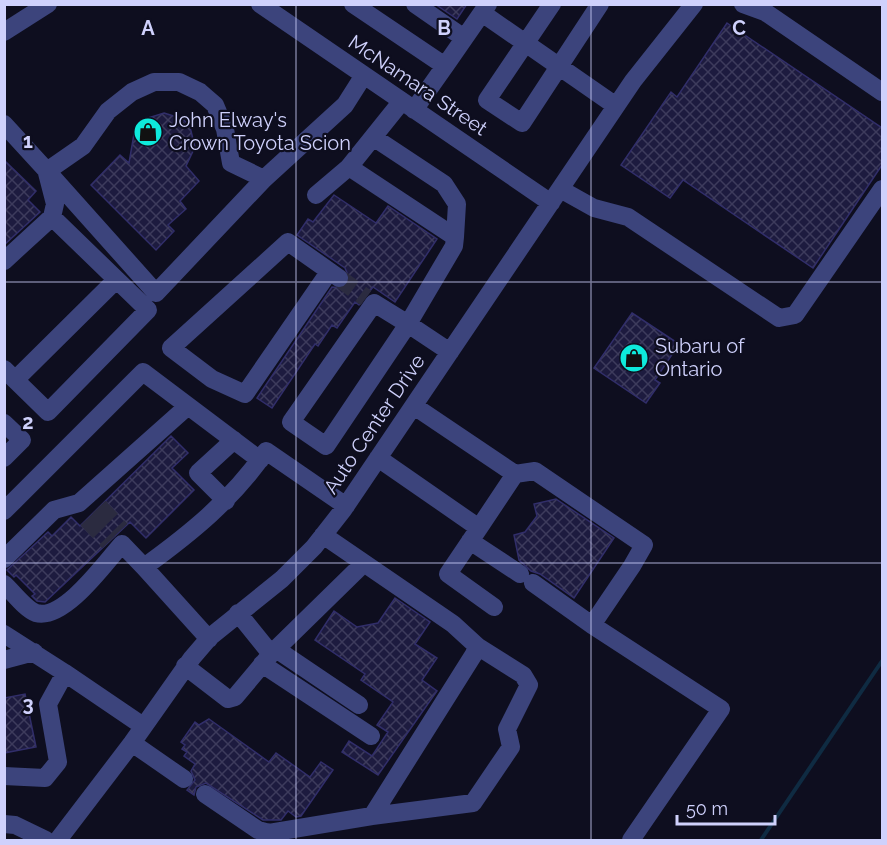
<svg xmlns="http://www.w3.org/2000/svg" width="887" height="845" viewBox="0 0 887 845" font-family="Raleway,sans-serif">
	<defs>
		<pattern id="building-cross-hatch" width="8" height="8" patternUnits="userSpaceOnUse" patternTransform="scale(1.5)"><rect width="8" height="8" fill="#1d1b3f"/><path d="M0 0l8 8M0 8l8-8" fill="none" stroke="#3d3b5c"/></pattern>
	</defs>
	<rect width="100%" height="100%" fill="#0e0e1f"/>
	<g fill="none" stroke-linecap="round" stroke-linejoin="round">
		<path stroke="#0f2b42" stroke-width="4" d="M761,840l121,-179"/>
	</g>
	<path fill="url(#building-cross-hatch)" stroke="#312e6a" stroke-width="1.5" d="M435,4h32l-10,15z
		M727,23l155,105v37l-69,103 -130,-88 -13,18 -49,-33 50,-73 6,5z
		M164,113l19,6 7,8 5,20 -9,19 13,15 -19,20 6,8 -18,16 6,6 -18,19 -65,-65 29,-30 9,8 5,-29 4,-8 7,-7z
		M4,160l32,31 -8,9 12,12 -36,33z
		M334,195l42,28 12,-17 49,33 -42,63 -22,-15 -14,18 -4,-3 -18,26 -5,-3 -14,21 -3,-2 -43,64 -15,-10 75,-111 11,1 7,-8 -5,-12 -48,-33 11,-16 5,3z
		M632,313l47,31 -24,36 5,3 -14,20 -52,-35z
		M171,436l17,17 -16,15 22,22 -48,48 -16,-16 -85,80 -8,-1 -5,-5 3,-2 -19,-19 -2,2 -7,-7 41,-38 4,4 19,-19 9,9z
		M556,499l58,39 -40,60 -34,-24 -9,-3 -12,-11 -5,-25 11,-3 12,-16 -3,-12z
		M395,598l35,24 -15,22 22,14 -15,22 15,11 -59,84 -36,-23 7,-11 23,15 16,-24 -11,-7 16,-23 -32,-22 4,-6 -50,-34 19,-29 23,16 21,-4z
		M25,694l11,53 -32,6v-55z
		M209,719l60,43 7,-9 34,24 11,-15 12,8 -32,46 -5,1 -8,-6 -7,9h-18l-57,-37 -10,4 -2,8 -7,-5 8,-10 -4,-9 4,-7 -11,-8 3,-4 -5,-3 3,-4 -4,-3 14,-20 4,3z"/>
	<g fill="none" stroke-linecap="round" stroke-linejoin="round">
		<path stroke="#2b2b40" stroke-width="18" stroke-dasharray="18 9" stroke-linecap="butt" d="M339,278l27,20
			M99,507l22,23
			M87,519l22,23"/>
		<path stroke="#3c447c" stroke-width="18" d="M260,4l291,199
			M353,4l92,62 43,-62
			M415,4l49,34
			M552,4l-65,96 35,23 78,-119
			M743,4l22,8 117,80
			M482,13l134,93
			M4,32l44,-28
			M402,101l-53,66 106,70 -1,9 -46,78 42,28
			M414,110l31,-44
			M4,124l43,47 36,-25 25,-35 24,-19 22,-10h25l21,10 15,13 10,24 6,34 33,16 81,-74 19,-30
			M373,137l71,47 13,20 -2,33
			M47,171l109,122 108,-114
			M560,189l34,19 34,9 151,101 16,-3 87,-126
			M316,195l33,-28
			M4,261l48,-44 3,-13 -8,-31
			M329,272l-84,122 -33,-15 -41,-31 117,-106 51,36
			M374,303l34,21 -82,122 -35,-24z
			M4,369l44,43 100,-102 -96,-93
			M15,380l101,-100
			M4,423l18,17 -18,18
			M378,458l101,70 36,-54 -101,-68
			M515,474l20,-3 109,74 -12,21 -40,59 -59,-42
			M226,501l-28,-28 36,-33
			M4,511l139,-139 117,88
			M479,528l-31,46 46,33
			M470,541l50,33
			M4,559l50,-49 25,-7 109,-97
			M4,584c9,8 21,25 32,29 28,8 69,-50 86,-69l22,23
			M238,613l33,41
			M592,625l129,84 -90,131
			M4,634l61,39
			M209,639l-65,-72c47,-34 89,-68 122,-116l80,55
			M276,649l83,56
			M4,660l30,-8
			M262,664l109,72
			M185,666l43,33 7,-2 36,-43 93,-91
			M132,743l52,36
			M4,776l41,2 13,-16 -10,-58 17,-31 78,53
			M205,794l53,36 11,3 103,-17 102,-162 3,-8 -24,-22 -130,-89
			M372,816l101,-13 38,-56 -4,-18 22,-44 -6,-10 -46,-29
			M4,824l11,1 31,15
			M58,840l74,-97 60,-85 18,-21 72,-58 32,-32 29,-37 290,-429 61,-77"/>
	</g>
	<path fill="none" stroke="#cfd1fc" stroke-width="1.5" stroke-opacity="0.55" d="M296,4v836M591,4v836M4,282h878M4,563h878"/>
	<defs>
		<g id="shop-disc" transform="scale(1.5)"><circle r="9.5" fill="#0eeadc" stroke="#0e0e1f"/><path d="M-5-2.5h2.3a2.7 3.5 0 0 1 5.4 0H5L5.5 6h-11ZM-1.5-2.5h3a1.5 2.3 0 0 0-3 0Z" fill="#111"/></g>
	</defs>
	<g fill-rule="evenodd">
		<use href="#shop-disc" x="148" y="132"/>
		<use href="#shop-disc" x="634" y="358"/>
	</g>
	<g text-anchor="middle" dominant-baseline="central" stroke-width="4.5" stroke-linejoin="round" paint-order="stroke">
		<g font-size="20" fill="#cfd1fc" stroke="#0e0e1f">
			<text transform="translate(418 85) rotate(34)">McNamara Street</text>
			<text transform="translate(374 424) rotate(-56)">Auto Center Drive</text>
		</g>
		<g font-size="20" fill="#cfd1fc" stroke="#0e0e1f" text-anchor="start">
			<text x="169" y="120">John Elway's<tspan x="169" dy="23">Crown Toyota Scion</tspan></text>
			<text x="655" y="346">Subaru of<tspan x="655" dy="23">Ontario</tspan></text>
		</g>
	</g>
	<g font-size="20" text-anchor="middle" font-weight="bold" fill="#cfd1fc" stroke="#0e0e1f" stroke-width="4.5" stroke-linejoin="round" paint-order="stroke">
		<text x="148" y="35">A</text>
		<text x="444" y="35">B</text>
		<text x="739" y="35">C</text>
		<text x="28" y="148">1</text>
		<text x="28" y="429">2</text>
		<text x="28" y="711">3</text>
	</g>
	<rect width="887" height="845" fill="none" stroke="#cfd1fc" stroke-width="12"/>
	<path d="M677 815v9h98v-9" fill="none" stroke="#cfd1fc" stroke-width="3"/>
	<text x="686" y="815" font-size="18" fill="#cfd1fc" stroke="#0e0e1f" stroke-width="4.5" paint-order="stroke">50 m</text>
</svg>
